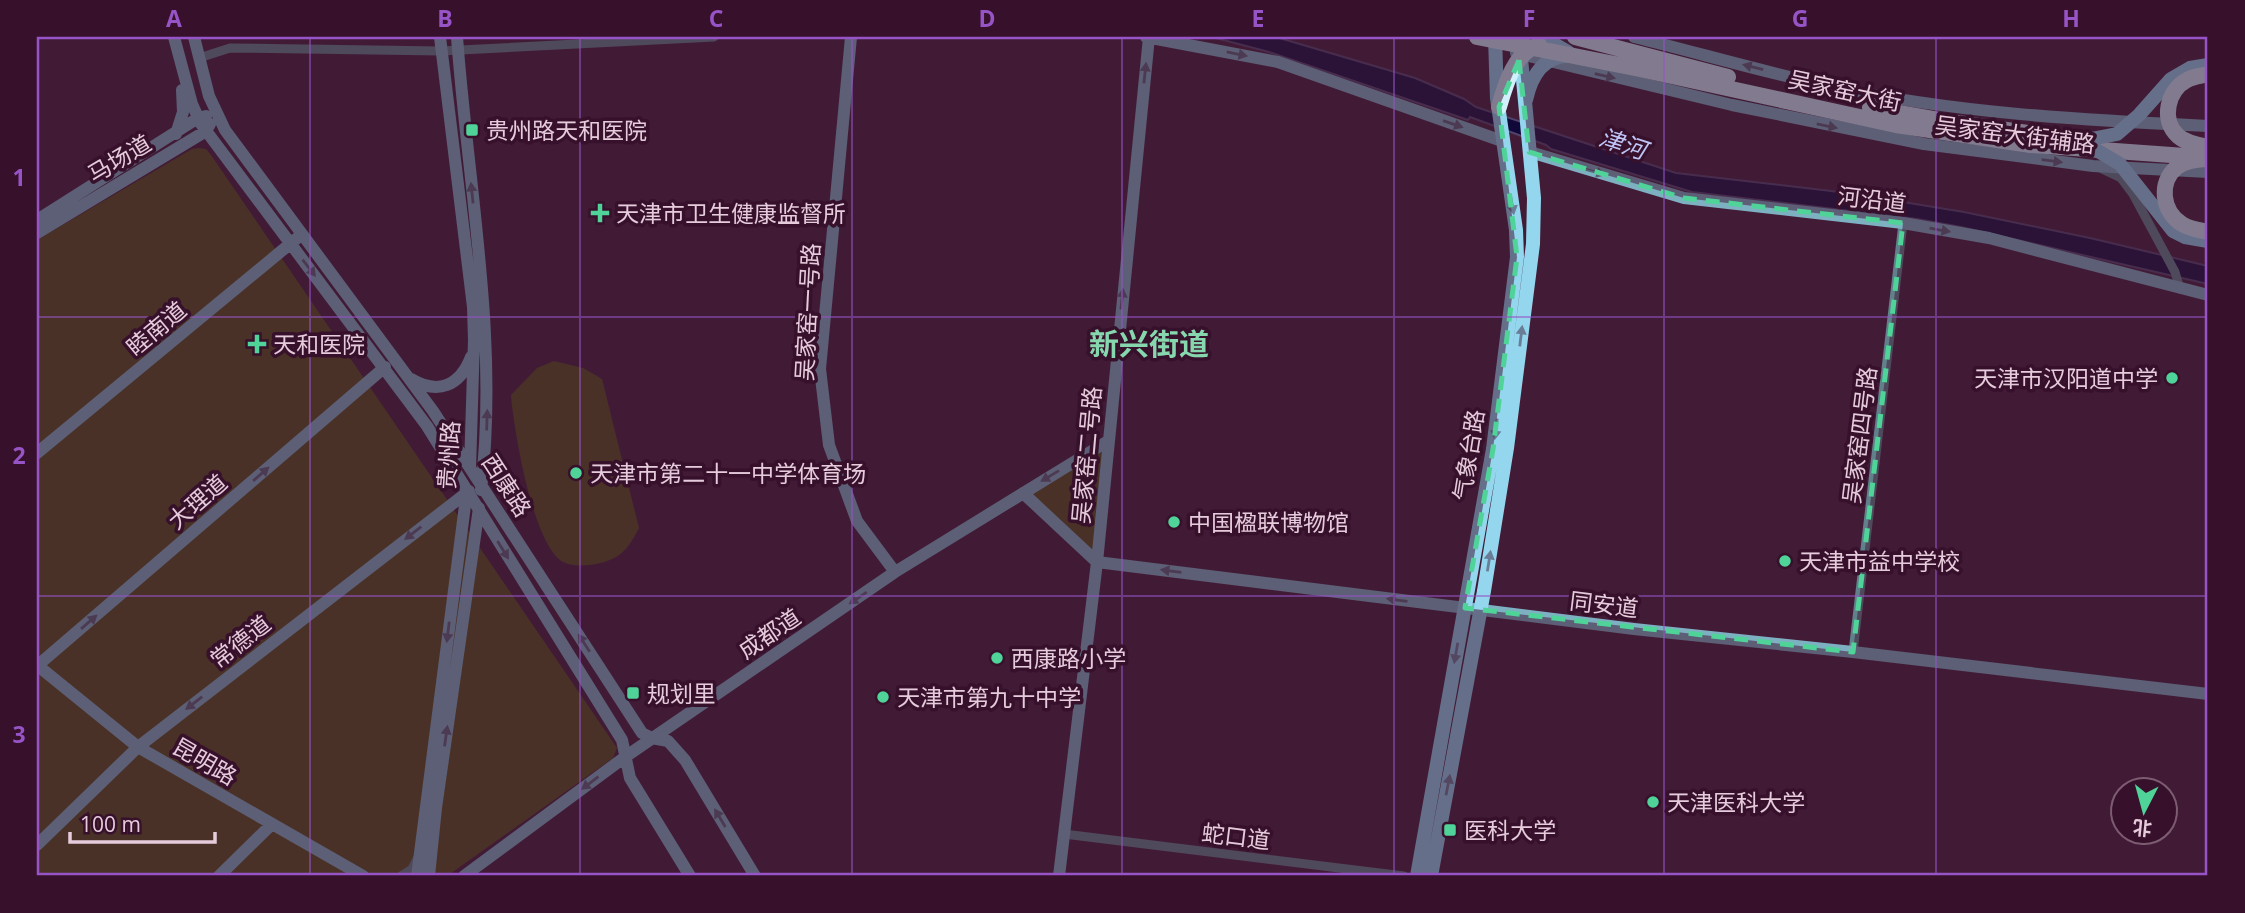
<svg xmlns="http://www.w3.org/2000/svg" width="2245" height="913" viewBox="0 0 2245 913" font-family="'Open Sans','Noto Sans SC',sans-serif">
	<rect width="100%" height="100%" fill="#421b36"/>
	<path fill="#544c15" d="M198,148l8,1 5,6 406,593 -4,10 -166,118h-410v-636l155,-91z
		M554,361l29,7 19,11 37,149c-11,21 -18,31 -43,36 -11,2 -27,3 -36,-4 -28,-22 -46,-129 -49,-165l26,-27z
		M1112,445l-12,121 -75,-69z"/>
	<path fill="#100839" stroke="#50426a" stroke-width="2" d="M1212,37h64l139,41 49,21 12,8 200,66 172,20 116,19 126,26 118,28v18l-247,-57 -44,-8 -225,-27 -141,-43 -5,-4 -76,-28 -2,3 -199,-68z"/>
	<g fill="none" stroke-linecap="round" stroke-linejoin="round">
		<path stroke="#61808b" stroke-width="9" d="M199,58l31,-10 211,3 273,-14
			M2102,169l19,9 12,16 42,78 5,17
			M1853,652l50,-429
			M1064,834l340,42
			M401,876l11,-7 5,-10"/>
		<path stroke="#7db1c2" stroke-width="12" d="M174,37l18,67 9,20 226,302 195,314 8,38 60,98
			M194,37l15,59 16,34 208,281 209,322 10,5 16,3 17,19 70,116
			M440,37l33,270 1,33 -4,128
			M457,37c11,151 42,301 24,453
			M851,37l-31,332 9,76 28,76 38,51
			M1146,37l132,25 224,79
			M1634,37c65,16 129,35 195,49 125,27 252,34 379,40
			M1516,53l216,52 192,39 169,22 115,6
			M176,134l7,-22 -1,-22
			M1530,152l154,46 219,25 86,15 219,57
			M37,220l161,-102 8,-2
			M37,233l169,-102 4,-7
			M411,379c27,16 49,7 60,-22
			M37,453l259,-214
			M1023,493l74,69 537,67 219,23 355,42
			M37,665l101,82 225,129
			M37,666l348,-299
			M37,845l101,-98 331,-256
			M219,876l53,-52
			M417,876l50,-386
			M429,876l7,-68 43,-300
			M464,876l161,-119 270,-185 213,-131
			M1059,876l38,-314 52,-525"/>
		<path stroke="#93d6ed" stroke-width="14" d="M1542,37l26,15
			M1526,100c5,-23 17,-44 42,-44
			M1417,876l76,-427 24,-192 -1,-27 -19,-132 -2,-61
			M1431,876l53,-285 23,-143 26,-204 1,-46 -15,-161"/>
		<path stroke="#d1f0fb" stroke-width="16" d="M1477,37l158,31 261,57 135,20 168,12
			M1575,37l153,40
			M1499,107c6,-21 15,-55 40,-62
			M1870,108l80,14 122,17"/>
		<path stroke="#93d6ed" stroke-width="14" d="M2086,140l31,-6 22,-19 32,-36 19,-11 18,-3
			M2098,151l22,13 53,67 12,6 23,4"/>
		<path stroke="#d1f0fb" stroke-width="16" d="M2208,74c-7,2 -14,2 -21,6 -19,10 -27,40 -9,56 8,7 20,9 30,11
			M2208,159c-11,1 -22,1 -31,8 -19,15 -15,45 5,57 8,5 17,6 26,8"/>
	</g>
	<defs><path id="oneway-solid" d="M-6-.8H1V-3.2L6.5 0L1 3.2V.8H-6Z" transform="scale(1.75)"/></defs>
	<g fill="#5a6076">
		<use href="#oneway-solid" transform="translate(1237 54) rotate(11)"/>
		<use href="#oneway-solid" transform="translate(1753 67) rotate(-166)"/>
		<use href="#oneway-solid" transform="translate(1145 73) rotate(-84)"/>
		<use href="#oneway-solid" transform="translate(1605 76) rotate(13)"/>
		<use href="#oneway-solid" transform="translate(1453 124) rotate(19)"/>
		<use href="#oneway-solid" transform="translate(1827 126) rotate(11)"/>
		<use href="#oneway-solid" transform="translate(2052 161) rotate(7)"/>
		<use href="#oneway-solid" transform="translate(1595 172) rotate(16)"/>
		<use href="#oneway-solid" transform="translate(472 193) rotate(-96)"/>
		<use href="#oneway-solid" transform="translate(1940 230) rotate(10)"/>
		<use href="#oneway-solid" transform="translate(309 268) rotate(52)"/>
		<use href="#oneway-solid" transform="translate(1122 299) rotate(-84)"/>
		<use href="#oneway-solid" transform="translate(487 420) rotate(-88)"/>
		<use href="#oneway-solid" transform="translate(261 474) rotate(-41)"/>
		<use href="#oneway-solid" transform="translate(1050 476) rotate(149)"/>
		<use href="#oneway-solid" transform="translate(413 533) rotate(142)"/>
		<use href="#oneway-solid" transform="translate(503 550) rotate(58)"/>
		<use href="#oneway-solid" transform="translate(1171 571) rotate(-173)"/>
		<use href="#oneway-solid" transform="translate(858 598) rotate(146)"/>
		<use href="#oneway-solid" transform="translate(1397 600) rotate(-173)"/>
		<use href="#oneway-solid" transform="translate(89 622) rotate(-41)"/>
		<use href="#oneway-solid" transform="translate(448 632) rotate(97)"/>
		<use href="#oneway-solid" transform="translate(584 643) rotate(-123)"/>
		<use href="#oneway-solid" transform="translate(194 703) rotate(142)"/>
		<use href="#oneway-solid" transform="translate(446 736) rotate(-82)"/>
		<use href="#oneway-solid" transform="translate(590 783) rotate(143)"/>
		<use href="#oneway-solid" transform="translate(720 818) rotate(-121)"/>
	</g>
	<g fill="#6a7d96">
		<use href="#oneway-solid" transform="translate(1512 204) rotate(80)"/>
		<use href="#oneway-solid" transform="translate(1521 336) rotate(-83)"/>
		<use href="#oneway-solid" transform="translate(1496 429) rotate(97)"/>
		<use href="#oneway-solid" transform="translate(1489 561) rotate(-81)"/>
		<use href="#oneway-solid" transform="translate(1456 653) rotate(100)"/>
		<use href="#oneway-solid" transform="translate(1448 785) rotate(-79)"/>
	</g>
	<path d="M0 0H2245V913H0ZM1519,60l10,92 155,46 219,25 -50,429 -388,-44 28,-159 24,-192 -18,-150z" fill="#421b36" fill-opacity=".55" fill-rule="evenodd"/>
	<path fill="none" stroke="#4fd399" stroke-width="5" stroke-dasharray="14 9" stroke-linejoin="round" d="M1519,60l10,92 155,46 219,25 -50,429 -388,-44 28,-159 24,-192 -18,-150z"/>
	<path fill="none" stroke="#9654c6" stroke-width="2" stroke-opacity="0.55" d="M310,37v839M580,37v839M852,37v839M1122,37v839M1394,37v839M1664,37v839M1936,37v839M37,317h2171M37,596h2171"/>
	<g fill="#4fd399" stroke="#37102b" stroke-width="2.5">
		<rect x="465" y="123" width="14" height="14" rx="3.5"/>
		<path d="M596.5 202.5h7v7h7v7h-7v7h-7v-7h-7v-7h7z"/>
		<path d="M253.5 333.5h7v7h7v7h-7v7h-7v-7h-7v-7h7z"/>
		<circle cx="2172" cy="378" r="7"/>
		<circle cx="576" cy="473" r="7"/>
		<circle cx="1174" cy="522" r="7"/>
		<circle cx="1785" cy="561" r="7"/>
		<circle cx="997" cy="658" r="7"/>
		<rect x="626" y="686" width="14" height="14" rx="3.5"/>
		<circle cx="883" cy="697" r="7"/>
		<circle cx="1653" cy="802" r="7"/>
		<rect x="1443" y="823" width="14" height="14" rx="3.5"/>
	</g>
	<g text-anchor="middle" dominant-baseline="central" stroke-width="7" stroke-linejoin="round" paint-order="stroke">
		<g font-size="23" fill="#e5cbdb" stroke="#37102b">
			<text transform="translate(1845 90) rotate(12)">吴家窑大街</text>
			<text transform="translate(2015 134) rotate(7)">吴家窑大街辅路</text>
			<text transform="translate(119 158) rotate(-31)">马场道</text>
			<text transform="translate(1872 199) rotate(7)">河沿道</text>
			<text transform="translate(807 312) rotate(-87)">吴家窑一号路</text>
			<text transform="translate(156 328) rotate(-40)">睦南道</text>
			<text transform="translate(1859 435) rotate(-83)">吴家窑四号路</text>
			<text transform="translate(448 455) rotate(-86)">贵州路</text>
			<text transform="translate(1086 455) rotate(-85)">吴家窑二号路</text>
			<text transform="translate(1468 455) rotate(-81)">气象台路</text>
			<text transform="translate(507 485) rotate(57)">西康路</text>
			<text transform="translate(197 501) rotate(-41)">大理道</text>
			<text transform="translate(1604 604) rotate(7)">同安道</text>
			<text transform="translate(769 633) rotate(-34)">成都道</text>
			<text transform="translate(240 641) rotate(-38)">常德道</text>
			<text transform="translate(205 761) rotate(30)">昆明路</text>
			<text transform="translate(1236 836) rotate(7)">蛇口道</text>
		</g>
		<g font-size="23" fill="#e5cbdb" stroke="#37102b" text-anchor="start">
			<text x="486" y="130">贵州路天和医院</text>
			<text x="616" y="213">天津市卫生健康监督所</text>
			<text x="273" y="344">天和医院</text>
			<text x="2158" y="378" text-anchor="end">天津市汉阳道中学</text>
			<text x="590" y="473">天津市第二十一中学体育场</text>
			<text x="1188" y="522">中国楹联博物馆</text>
			<text x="1799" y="561">天津市益中学校</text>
			<text x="1011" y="658">西康路小学</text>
			<text x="647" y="693">规划里</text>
			<text x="897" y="697">天津市第九十中学</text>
			<text x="1667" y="802">天津医科大学</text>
			<text x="1464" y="830">医科大学</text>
		</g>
		<g font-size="24" font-style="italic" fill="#bfc4f6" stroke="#37102b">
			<text transform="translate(1623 143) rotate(18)">津河</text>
		</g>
		<g font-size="30" font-weight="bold" fill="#86d7ae" stroke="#37102b">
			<text x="1149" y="343">新兴街道</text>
		</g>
	</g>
	<rect width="2245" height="913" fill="none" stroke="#37102b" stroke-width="77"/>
	<g transform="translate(2144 811) rotate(186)"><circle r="33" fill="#37102b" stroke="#7d5b71" stroke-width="2"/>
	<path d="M0-5L12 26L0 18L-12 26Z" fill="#4fd399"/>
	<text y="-10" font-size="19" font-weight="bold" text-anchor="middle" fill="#e5cbdb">北</text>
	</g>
	<path d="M70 832v10h145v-10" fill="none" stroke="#e5cbdb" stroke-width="3.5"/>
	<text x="80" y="832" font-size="21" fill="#e5cbdb" stroke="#37102b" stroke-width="5" paint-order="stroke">100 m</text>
	<rect x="38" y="38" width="2168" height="836" fill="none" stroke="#9654c6" stroke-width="2.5"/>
	<g font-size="23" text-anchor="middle" font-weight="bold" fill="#9654c6">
		<text x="174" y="27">A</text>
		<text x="445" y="27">B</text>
		<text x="716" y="27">C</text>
		<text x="987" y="27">D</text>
		<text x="1258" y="27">E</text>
		<text x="1529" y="27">F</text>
		<text x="1800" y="27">G</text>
		<text x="2071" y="27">H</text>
		<text x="19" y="186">1</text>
		<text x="19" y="464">2</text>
		<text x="19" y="743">3</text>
	</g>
</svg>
